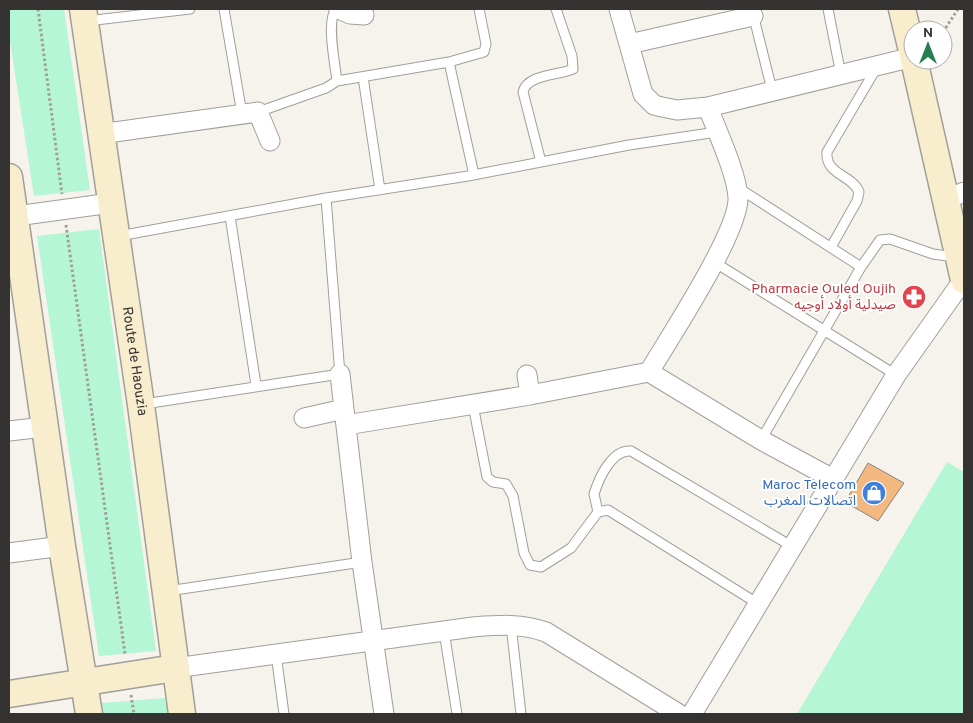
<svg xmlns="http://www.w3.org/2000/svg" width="973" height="723" viewBox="0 0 973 723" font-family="Overpass,'Noto Sans Arabic',sans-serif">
	<rect width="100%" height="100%" fill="#f6f3ed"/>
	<path fill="#b4f6d5" d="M9,9h55l26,181 -56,6 -25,-161z
		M99,229l57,422 -57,5 -62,-420z
		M947,462l17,10v242h-167z
		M165,698l3,16h-66l-1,-11z"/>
	<path fill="#f2b880" stroke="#898480" d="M868,463l36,20 -26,38 -33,-19z"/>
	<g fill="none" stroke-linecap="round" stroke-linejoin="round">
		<g stroke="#a19f99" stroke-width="11">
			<path id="lane" d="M224,9l18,105
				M336,9c-10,12 -1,55 1,72
				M828,9l13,66
				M753,14l19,76
				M87,21l103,-12
				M449,62l25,113
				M363,77l17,113
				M258,112l68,-24 11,-7 112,-19 35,-10 2,-8 -7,-35
				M541,162l-18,-70c4,-18 35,-16 50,-23l-1,-13 -16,-47
				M737,187l124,80
				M230,216l26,169
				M119,236l207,-38 142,-22 161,-31 88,-13
				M831,247l26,-46 2,-9c-6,-17 -34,-17 -32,-40l50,-85
				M714,262l182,113
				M144,404l196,-30 -14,-176
				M473,405l14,72 6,5 13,2 7,12 11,57 6,12 11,2 30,-19 27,-36 10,-2 152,95
				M761,440l100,-173 19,-27 10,-1 43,15 22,3
				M598,512l-4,-18c5,-16 18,-45 37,-43l162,96
				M168,591l194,-29
				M511,625l10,89
				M444,631l13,83
				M276,654l8,60"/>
		</g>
		<g stroke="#a19f99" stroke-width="21">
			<path id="street" d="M339,9l11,5 14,1
				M619,9l24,85 11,11 8,2 15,3 31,-3 205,-50
				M629,44l124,-28
				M100,134l158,-22 12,29
				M947,199l17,-7
				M9,217l102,-14
				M649,372c20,-34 91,-141 89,-175 -2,-26 -21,-65 -30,-90
				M340,374l4,35
				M527,375l3,20
				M304,418l40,-9 18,153 22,152
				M346,425l184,-30 119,-23 112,68 72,39
				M9,431l35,-4
				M9,553l53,-7
				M175,668l298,-41c26,-2 48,-4 73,5l133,82
				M692,714l204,-339 68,-96"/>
		</g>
		<g stroke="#a19f99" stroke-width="29">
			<g id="secondary">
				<path id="s1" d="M83,9l58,396 41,309"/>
				<path d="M902,9l11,46"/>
				<path d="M914,60l50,220"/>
				<path d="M9,177l53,369 27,168"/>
				<path d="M9,694l166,-26"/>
			</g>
		</g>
		<path stroke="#a09e99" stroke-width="3" stroke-dasharray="2.5 2.5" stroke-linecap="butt" d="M38,9l24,185
			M943,32l15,-23
			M66,225l59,429
			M131,695l3,19"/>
		<use href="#lane" stroke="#fff" stroke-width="9"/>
		<use href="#street" stroke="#fff" stroke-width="19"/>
		<use href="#secondary" stroke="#f8edcc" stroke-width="26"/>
	</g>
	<defs>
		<g id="pharmacy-disc" transform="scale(1.25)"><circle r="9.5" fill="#e0444e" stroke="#fff"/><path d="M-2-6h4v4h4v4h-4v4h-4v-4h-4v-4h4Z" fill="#fff"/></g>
		<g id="shop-disc" transform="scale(1.25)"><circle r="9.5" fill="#3f7fe0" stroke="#fff"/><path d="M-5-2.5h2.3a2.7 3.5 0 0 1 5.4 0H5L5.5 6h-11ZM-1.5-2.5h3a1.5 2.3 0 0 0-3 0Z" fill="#fff"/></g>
	</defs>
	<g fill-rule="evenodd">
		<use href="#pharmacy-disc" x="914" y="297"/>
		<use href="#shop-disc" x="874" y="493"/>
	</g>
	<g text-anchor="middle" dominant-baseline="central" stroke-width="4" stroke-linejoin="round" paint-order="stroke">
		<g font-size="14" fill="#be3a42" stroke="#fff" text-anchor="end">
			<text x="896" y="289">Pharmacie Ouled Oujih<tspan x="896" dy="16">صيدلية أولاد أوجيه</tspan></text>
		</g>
		<g font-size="14" fill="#343331" stroke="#fff">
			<text stroke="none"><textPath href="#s1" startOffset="356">Route de Haouzia</textPath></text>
		</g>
		<g font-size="14" fill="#366cbe" stroke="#fff" text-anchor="end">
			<text x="856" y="485">Maroc Telecom<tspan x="856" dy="16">اتصالات المغرب</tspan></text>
		</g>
	</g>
	<rect width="973" height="723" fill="none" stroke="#343331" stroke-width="20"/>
	<g transform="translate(928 45)"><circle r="24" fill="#ffffff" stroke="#aeadad"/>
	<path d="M0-4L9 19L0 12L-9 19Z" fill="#287e51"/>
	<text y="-8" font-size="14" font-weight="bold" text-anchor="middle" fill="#343331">N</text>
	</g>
</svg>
